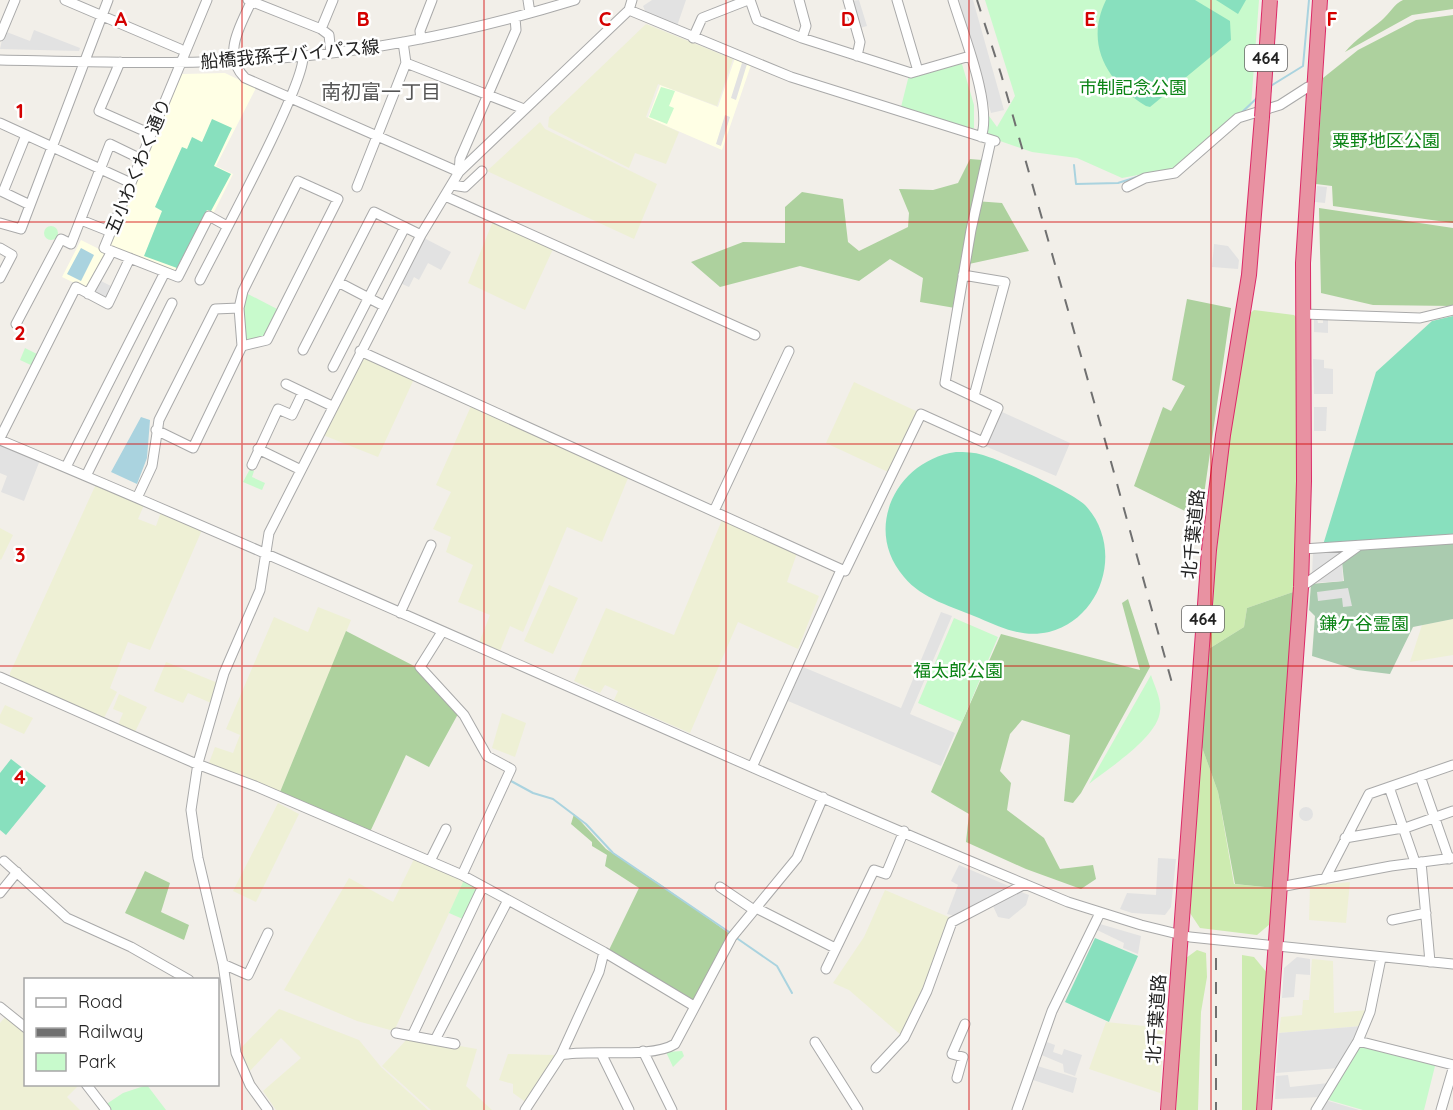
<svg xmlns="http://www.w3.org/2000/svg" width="1453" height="1110" viewBox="0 0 1453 1110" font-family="Quicksand,'Noto Sans JP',sans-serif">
	<rect width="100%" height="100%" fill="#f2efe9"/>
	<path fill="#ffffe5" d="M735,58l16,7 -29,85 -74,-32 12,-33 58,22z
		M225,73l31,15 -40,78 17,8 -21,42 -34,57 -70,-26 74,-173z
		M81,240l26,13 -18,37 -27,-13z"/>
	<path fill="#eef0d5" d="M646,24l87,35 -16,47 -59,-22 -12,33 33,15 -13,32 -31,-11 -6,15 -81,-41 1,-10z
		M540,122l5,7 112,55 -23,55 -147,-68z
		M493,221l61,26 -29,63 -57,-27z
		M362,355l52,24 -36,78 -55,-22z
		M854,382l64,30 -30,60 -62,-29z
		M471,406l157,72 -26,64 -35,-15 -44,105 -13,-6 -10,25 -21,-8 11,-28 -32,-13 15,-37 -27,-13 5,-15 -18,-8 18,-37 -15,-7z
		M96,484l48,21 -6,14 18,7 5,-14 41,18 -52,120 -22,-8 -18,46 7,4 -13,26 -94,-39v-6z
		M722,520l75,33 -10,29 32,14 -21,53 -60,-27 -48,111 -76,-33 4,-9 -13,-6 -5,8 -26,-12 32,-73 68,27z
		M0,528l13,7 -12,25 -1,-1z
		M549,585l29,13 -25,56 -29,-13z
		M318,607l33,13 -71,172 -71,-29 6,-16 18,6 7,-18 -14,-6 48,-112 34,15z
		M1453,619v36l-43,7 12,-37z
		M166,662l52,21 -7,20 -23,-10 -5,10 -29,-12z
		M119,694l28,13 -12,25 -17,-7 5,-12 -10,-4z
		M5,705l28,13 -9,16 -24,-11v-8z
		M502,713l24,10 -11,34 -23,-9z
		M278,803l21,11 -43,88 -23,-11z
		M415,857l50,22 -71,152 -37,-10 -73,-31 65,-112 44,24z
		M1350,882l-4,41 -37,-3 1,-34z
		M885,890l66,28 -26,71 -23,47 -53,-46 -16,-7 31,-46z
		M1312,959l21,2 1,52 34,-3 -6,16 -83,7 2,-16 21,-2 1,-15h6z
		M279,1009l80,31 22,27 47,43h-152l-13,-19 38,-33 -20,-20 -32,34 -8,-24z
		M7,1015l18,13 1,56 53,1 -12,12 13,13h-80v-87z
		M1106,1022l58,6 -4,65 -71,-24z
		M409,1037l68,12 -11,37 26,24h-61l-49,-44z
		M508,1054l47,1 -28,48 -14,-10v-9l-14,-4z"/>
	<path fill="#cdebb0" d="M1254,310l40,5 4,4 3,91 -5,181 -49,17 -3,19 -37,23 16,-162 25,-173z
		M1199,739l19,53 16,92 40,4 -4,36 -13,11 -57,-7 -10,-15z
		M1197,950l9,3 1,24 -6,35 -3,98h-22l10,-152z
		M1242,955l12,2 14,17 -8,136h-18z"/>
	<path fill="#add19e" d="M1403,0h50v9l-41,6 -67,37c11,-13 24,-21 37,-32 8,-7 12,-16 21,-20z
		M1453,15v208l-120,-17 -1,-20 -16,-2 7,-106 35,-28 58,-30z
		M970,159l12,1 -7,41 27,2 27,48 -60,13 -14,44 -35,-6 3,-24 -33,-19 -31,22 -59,-15 -80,21 -29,-25 52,-20 42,1v-36l17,-15 41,7 5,43 11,9 49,-24 1,-14 -10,-24 34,1 25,-7z
		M1319,208l134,20v78l-80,-1 -52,-12z
		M1187,299l44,9 -32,221 -8,-1 -4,-16 -53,-26 29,-79 8,4 14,-25 -13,-6z
		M1296,591l-22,297 -39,-4 -17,-92 -19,-53 8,-89 37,-23 3,-19z
		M1128,599l22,68 -69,126 -8,10 -9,-2 6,-66 -48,-15 -12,14 -10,37 11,12 -4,27 37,28 16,31 33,-4 3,14 -15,10 -55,-20 -60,-27 3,-28 -38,-22 70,-158 139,36 -18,-67z
		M346,631l70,36 42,47 -29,53 -23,-12 -36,77 -90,-40z
		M574,814l32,35 54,35 70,50 -37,68 -85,-50 31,-64 -34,-22 2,-11 -15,-9v-4l-21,-18z
		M145,871l25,12 -9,29 28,13 -5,15 -59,-27z"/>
	<path fill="#aacbaf" d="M1453,541v78l-40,8 -23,47 -33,-4 -45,-14 3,-40 -6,-6 2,-26 33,-3 -2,-19 21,-14z"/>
	<path fill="#c8facc" d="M985,0h274l-8,106 -76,62 -53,10 -45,-20 -45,-6 -32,-11 -14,-9 3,-16 8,11 18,-31z
		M959,62l3,2 12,41v23l-3,1 -70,-22 8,-32z
		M661,87l14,4 -6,15 5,2 -7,16 -18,-7z
		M44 233a7 7 0 1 1 14 0a7 7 0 1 1-14 0Z
		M246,293l33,17 -12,25 -21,6 -4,-32z
		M25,348l14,7 -6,11 -13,-6z
		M250,469l4,2 -2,6 13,6 -3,7 -19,-8z
		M954,618l44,19 -36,85 -44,-19z
		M1151,675c3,10 11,25 9,36 -2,26 -51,57 -71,73z
		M464,880l12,6 2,6 -13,28 -16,-7z
		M1358,1044l78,18 -12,48h-61l-38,-11z
		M682,1051l2,5 -11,11 -7,-15z
		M147,1085l19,25h-57l-4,-5 18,-12z"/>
	<path fill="#88e0be" d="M1106,0h89l35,21 1,19 -81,67 -4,-1c-38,-23 -62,-61 -40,-106z
		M1216,0h30l-8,14z
		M212,119l20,9 -18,38 17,8 -20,37 -4,-1 -30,58 -33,-12 18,-45 -7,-4 27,-60 5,2 5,-12 10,5z
		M1453,316v219l-130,10 53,-173 56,-51z
		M956,452c9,0 18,0 27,3 20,6 89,37 102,50 39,41 19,113 -36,127 -26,6 -47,-4 -70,-14 -26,-11 -57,-19 -75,-41 -42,-48 -7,-117 52,-125z
		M11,759l35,27 -40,49 -6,-5v-57z
		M1095,938l43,18 -29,66 -44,-20z"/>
	<path fill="#e2e2e2" d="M652,0h34l-9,26 -31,-13 -3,-7z
		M859,0l8,26 -7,2 -8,-27z
		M959,0h14l31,110 -13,3z
		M34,30l46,18 -1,3 -79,-2 4,-18 26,10z
		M742,63l5,1 -11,36 -5,-2z
		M725,115l5,2 -9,29 -5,-2z
		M1317,186l10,1 -2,16 -10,-1z
		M424,238l27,14 -10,18 -13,-7 -9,17 -5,-3 -5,10 -9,-4z
		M1214,244l14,2 11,14 -1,9 -26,-2z
		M99,280l14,7 -7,13 -14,-7z
		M1314,317h3l1,6h5v-5h5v15l-14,-1z
		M1313,359l11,1v8l9,1v25h-19z
		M1314,407h13l-1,24h-12z
		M1000,411l70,32 -14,33 -71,-30z
		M0,444l40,16 -16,41 -23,-9 6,-16 -7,-3z
		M1349,550l-37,26 1,-23z
		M1342,563l1,18 -31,2z
		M1348,588l4,18 -9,1 -1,-9 -24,3 -1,-9z
		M941,612l11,4 -42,98 45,19 -14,33 -153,-65 15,-34 98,41z
		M1299 814a7 7 0 1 1 14 0a7 7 0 1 1-14 0Z
		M1158,858l18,1 -5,48 -6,8 -33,-2 -12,-4 7,-16 29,2z
		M959,865l52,22 -20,11 -5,-2 4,3 -35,17 -8,-2 11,-29 -7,-4z
		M1021,892l8,3 -3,10 -17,14 -11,-2 -5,-11z
		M1100,924l41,12 -3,18 -15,-6 1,-5 -27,-13z
		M1297,957l13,2v16l-14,-1 -2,23 -12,1 2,-30z
		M1362,1026l-23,42 -63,5 3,-40z
		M1044,1041l11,4 -2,7 9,3 2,-6 18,6 -7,21 -11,-4 -1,-8 -24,-10z
		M1034,1065l43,13 -4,15 -43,-14z
		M1288,1075l2,12 39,-4 -8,14 -46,2 1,-23z
		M1325,1100l34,10h-39z"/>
	<path fill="#aad3df" d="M81,248l13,7 -13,26 -14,-7z
		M141,417l9,3 -3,38 -10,26 -26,-12z"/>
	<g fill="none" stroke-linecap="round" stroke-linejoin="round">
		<path stroke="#aad3df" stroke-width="2" d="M1269,87l34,-21 6,-66
			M1240,114l18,-17
			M1074,165l2,19 42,-1 22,-7
			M511,781l22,12 20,6 33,25 27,29 116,79
			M738,939l39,27 15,27"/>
		<g stroke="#a9a9a9" stroke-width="11">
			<path id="minor" d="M65,0l115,49
				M207,0l-103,248 74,29 31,-61 18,10
				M248,0l73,29 8,6 2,18
				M252,0c-11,25 -31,54 -7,78l214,94 1,-13 56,-129 -1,-12
				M528,0l2,13
				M750,0l7,20 45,18 109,35 59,-17
				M799,0l7,26 -4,12
				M848,0l12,42 -3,14
				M897,0l21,71
				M953,0c10,33 40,107 28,137
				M629,10l162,67 204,64
				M321,29l12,-29
				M0,36l15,-36
				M693,38l9,-20 46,-18
				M421,39l-1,-8 12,-31
				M0,60c101,2 203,6 304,-4 92,-9 183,-29 271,-56
				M120,62l-21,49 52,23
				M406,63l118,46
				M0,123l131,60
				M26,135l-23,57 27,13
				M452,185l13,2 17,-16
				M357,187l49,-124 -3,-21
				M1127,187l18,-9 30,-5 63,-55 42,-13 28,-18
				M445,196l310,139
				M81,220l30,12
				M0,223l21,6 87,-229
				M0,248l12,7 -12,23
				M963,275l42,7 -31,114
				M200,280c18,-36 105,-195 103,-224
				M338,282l46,24
				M88,294l24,-43
				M239,308l3,38
				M1303,314l117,4 33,-8
				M16,324l45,-85 10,5 39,-100 31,15
				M303,350l71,-138 47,23
				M360,351l485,220 76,-157 62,28 15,-34 -53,-25 26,-153 20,-90
				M333,367l72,-140
				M286,384l46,22
				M0,438l76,-151 32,17 22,-46
				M0,440c358,149 710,314 1068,462l73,23 49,12 263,27
				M258,449l41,20
				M252,465l26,-56 14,6 11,-23
				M66,467l99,-195
				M86,476l86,-173
				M137,498l15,-32 7,-46 56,-111 24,-1 4,-17 55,-110 40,18 -71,141 -25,6 -49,102 -37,-18
				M714,511l75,-160
				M1303,549l150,-10
				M1301,587l56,-40
				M400,613l31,-68
				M442,632l-22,35 44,48 23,41 24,13 -49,106
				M0,677l192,85 63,24 207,89 142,77 90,54
				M753,765l88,-195
				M1420,776l29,83
				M1389,787l26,75
				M1345,838l63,-11 45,-16
				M4,861l63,57 64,29 58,33
				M430,861l16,-32
				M1421,862l9,100
				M1325,879l44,-85 84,-29
				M720,887l34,23
				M1280,887l111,-21 62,-8
				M0,893l17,-21
				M756,908l79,40
				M1392,920l34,-7
				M223,964l25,11 20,-42
				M826,969l48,-99 12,4 18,-43
				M0,1007l26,21
				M396,1033l59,11
				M412,1036l70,-148
				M435,1040l73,-140
				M1358,1041l95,24
				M815,1042l43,68
				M643,1051l29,59
				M601,1053l28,57
				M561,1055c29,-6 90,4 114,-11l57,-107 65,-79 26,-61
				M876,1068l28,-30 23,-47 25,-69 73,-38
				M957,1078l6,-21 -11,-3 13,-30
				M86,1084l20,26
				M268,1110l-18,-25 -14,-32 -13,-89 -25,-106 -7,-48 7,-47 26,-90 36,-83 9,-57 152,-298 38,-63 170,-162 3,-10
				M525,1110l36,-55 38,-83 5,-20
				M1017,1110l35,-99 48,-98
				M1316,1110l42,-69 12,-29 11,-54
				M1441,1110l12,-41"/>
		</g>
		<g stroke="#dc2a67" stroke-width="16">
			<path id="highway" d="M1168,1110l41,-560 14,-115 26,-160 13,-158
				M1264,1110l37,-523 3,-106 -1,-218 17,-263"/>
		</g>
		<use href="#minor" stroke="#fff" stroke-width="9"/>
		<use href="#highway" stroke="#e892a2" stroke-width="14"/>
		<path stroke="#707070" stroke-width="2" stroke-dasharray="12 12" stroke-linecap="butt" d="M977,0l24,74 107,377 64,232
			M1216,958v152"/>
		<g stroke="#dc2a67" stroke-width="16" stroke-linecap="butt">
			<path id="highway-bridge" d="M1262,117l8,-117"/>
		</g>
		<use href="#highway-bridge" stroke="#e892a2" stroke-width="14"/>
	</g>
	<path fill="none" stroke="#d40000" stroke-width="1.5" stroke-opacity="0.55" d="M242,0v1110M484,0v1110M726,0v1110M969,0v1110M1211,0v1110M0,222h1453M0,444h1453M0,666h1453M0,888h1453"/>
	<g text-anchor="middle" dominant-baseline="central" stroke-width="5" stroke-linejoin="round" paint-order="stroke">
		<g fill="#fff" stroke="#646464" stroke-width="1.5">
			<rect x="1245" y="45" width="42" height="26" rx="4.5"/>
			<rect x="1182" y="606" width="42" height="26" rx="4.5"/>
		</g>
		<g font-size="16" font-weight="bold" fill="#222">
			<text x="1266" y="58">464</text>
			<text x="1203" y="619">464</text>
		</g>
		<g font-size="18" fill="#222" stroke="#fff">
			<text transform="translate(290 54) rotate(-5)">船橋我孫子バイパス線</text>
			<text transform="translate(138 166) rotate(-68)">五小わくわく通り</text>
			<text transform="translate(1193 534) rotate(-84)">北千葉道路</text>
			<text transform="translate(1156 1019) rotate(-86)">北千葉道路</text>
		</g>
		<g font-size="18" fill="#0c8416" stroke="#fff">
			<text x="1133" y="87">市制記念公園</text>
			<text x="1386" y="140">粟野地区公園</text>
			<text x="1364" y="623">鎌ケ谷霊園</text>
			<text x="958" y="670">福太郎公園</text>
		</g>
		<g font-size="20" fill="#555" stroke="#fff">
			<text x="381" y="91">南初富一丁目</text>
		</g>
	</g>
	<g font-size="20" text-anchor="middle" font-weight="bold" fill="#d40000" stroke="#fff" stroke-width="5" stroke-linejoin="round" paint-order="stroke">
		<text x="121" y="26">A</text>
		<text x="363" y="26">B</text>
		<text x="605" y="26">C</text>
		<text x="848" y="26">D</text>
		<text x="1090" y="26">E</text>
		<text x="1332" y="26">F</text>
		<text x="20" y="118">1</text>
		<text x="20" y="340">2</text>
		<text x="20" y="562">3</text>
		<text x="20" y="784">4</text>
	</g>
	<rect x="24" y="978" width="195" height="108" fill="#ffffff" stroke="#a7a7a7" stroke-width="1.5"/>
	<rect x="36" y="998" width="30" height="9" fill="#ffffff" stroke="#a7a7a7" stroke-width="1.5"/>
	<text x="78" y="1008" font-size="18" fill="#222222">Road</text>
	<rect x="36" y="1028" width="30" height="9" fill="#707070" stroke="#a7a7a7" stroke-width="1.5"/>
	<text x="78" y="1038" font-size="18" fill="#222222">Railway</text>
	<rect x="36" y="1053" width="30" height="18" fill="#c8facc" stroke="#a7a7a7" stroke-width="1.5"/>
	<text x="78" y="1068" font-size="18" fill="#222222">Park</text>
</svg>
